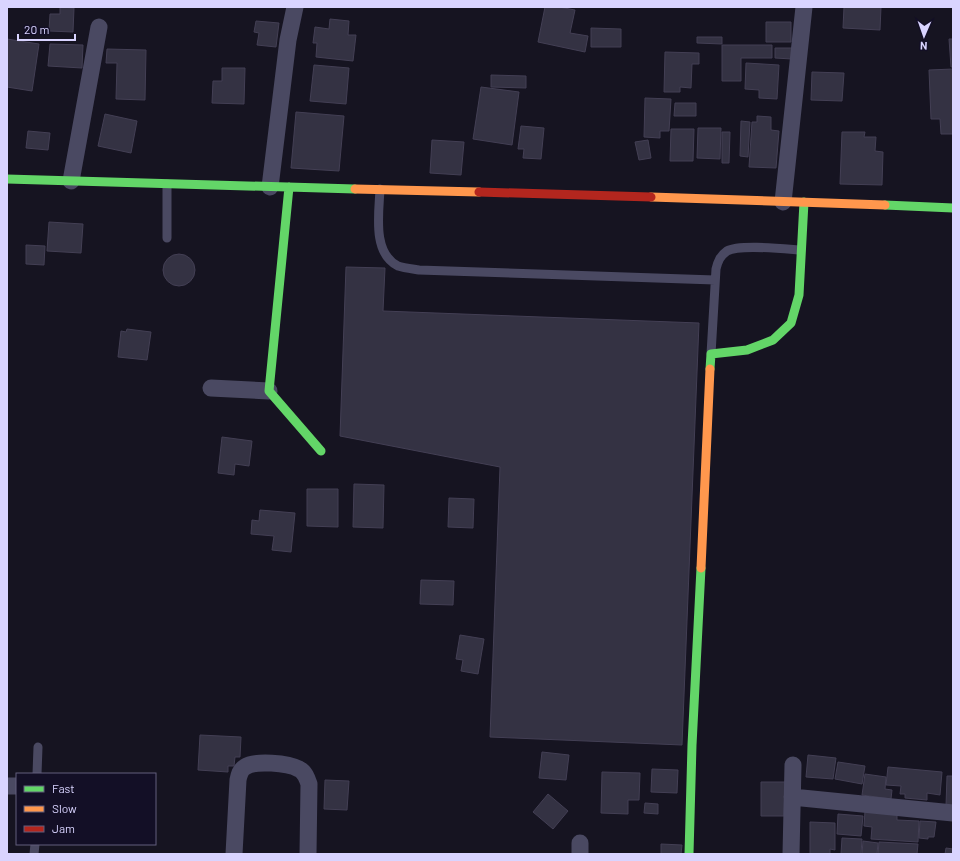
<svg xmlns="http://www.w3.org/2000/svg" width="960" height="861" viewBox="0 0 960 861" font-family="Barlow,sans-serif">
	<rect width="100%" height="100%" fill="#161421"/>
	<path fill="#343243" stroke="#433f54" d="M60,7l14,1 -1,24 -24,-1 1,-17h10z
		M545,7h14l16,3 -5,23 18,3 -3,16 -47,-10z
		M844,7h37l-1,23 -37,-2z
		M330,19l19,2 -1,14h8l-3,26 -37,-4 1,-14h-4l2,-16 14,2z
		M256,21l23,2 -3,24 -19,-2 2,-12 -5,-1z
		M766,22h25v20h-25z
		M591,28l30,1v18h-30z
		M697,37h25v7l-25,-1z
		M7,39l32,5 -7,47 -25,-4z
		M949,39h4v28h-2z
		M50,44l33,1 -1,23 -34,-2z
		M722,45h50v13h-31v23h-19z
		M775,48h17v11l-17,-1z
		M107,49l39,1 -1,50 -29,-1 1,-36h-11z
		M665,52l34,1v11h-7l-1,24 -11,-1v5h-16z
		M746,63l33,2 -2,34 -18,-1v-8l-14,-1z
		M314,65l35,3 -3,36 -36,-3z
		M222,68h23l-1,36 -32,-1 1,-22h9z
		M953,69v65h-12l-1,-15h-9l-2,-49z
		M812,72l32,1 -2,28 -31,-1z
		M491,75l35,1v12l-35,-1z
		M481,87l38,5 -7,53 -39,-6z
		M645,98l26,1 -2,32h-9v7l-16,-1z
		M675,103h21v13h-22z
		M296,112l48,4 -5,55 -48,-3z
		M105,114l32,7 -6,32 -33,-7z
		M757,116l14,1v13l8,1 -3,37 -27,-1 3,-45h5z
		M741,121l9,1 -2,35 -8,-1z
		M521,126l23,2 -3,31 -18,-1 1,-9h-6z
		M698,128h23l-1,31 -23,-1z
		M671,129h23l-1,32h-23z
		M28,131l22,2 -2,17 -22,-2z
		M722,132h8l-1,31h-7z
		M842,132h23l-1,5h12l-1,14 8,1 -1,33 -42,-1z
		M432,140l32,2 -3,33 -31,-2z
		M648,140l3,18 -12,2 -4,-18z
		M49,222l34,2 -2,29 -34,-2z
		M26,245l19,1 -1,19 -18,-1z
		M163 270a16 16 0 1 1 32 0a16 16 0 1 1-32 0Z
		M346,267l39,1 -2,43 316,12 -17,422 -192,-8 10,-270 -160,-31z
		M127,329l24,3 -4,28 -29,-3 3,-26 5,1z
		M222,437l30,4 -3,25 -14,-2 -1,11 -16,-2z
		M354,484l30,1 -1,43 -30,-1z
		M307,489h31v38l-31,-1z
		M449,498l25,1 -1,29 -25,-1z
		M260,510l35,3 -4,39 -19,-2 2,-14 -23,-2 1,-14 7,1z
		M421,580l33,1 -1,24 -33,-1z
		M460,635l24,4 -6,35 -17,-3 2,-11 -7,-1z
		M200,735l41,2 -1,20h-5l-1,9h-6v6l-30,-2z
		M542,752l27,3 -3,25 -27,-2z
		M808,755l28,3 -3,21 -27,-2z
		M838,762l27,4 -3,18 -27,-5z
		M888,767l54,5 -2,23 -13,-2v7l-22,-2v-4h-5l1,-8 -15,-1z
		M652,769l26,1 -1,23 -26,-1z
		M602,772l38,1 -1,27h-11v14l-27,-1z
		M865,774l21,3 -1,12 7,1 -1,9 -29,-4z
		M947,776h6v30h-7z
		M325,780l24,1 -2,29 -23,-1z
		M761,782h24l-1,34h-23z
		M548,794l20,17 -15,18 -20,-17z
		M645,803l13,1v10l-14,-1z
		M865,811l32,2v7l22,1 -1,21 -47,-3 1,-12 -8,-1z
		M838,814l25,2 -2,20 -24,-2z
		M920,821l16,1 -2,15h-6v2l-9,-1z
		M810,822l25,1v27l-5,-1v5h-20z
		M842,838l20,1 -1,15h-20z
		M863,841l15,2 -1,11h-15z
		M879,842l39,2 -1,10h-39z
		M661,844l21,1 -1,9h-20z
		M946,848l7,1v5h-8z"/>
	<g fill="none" stroke-linecap="round" stroke-linejoin="round">
		<path stroke="#4a4962" stroke-width="9" d="M380,189c-1,24 -8,64 18,77 6,2 15,3 21,4l296,10
			M167,238v-54
			M711,354l5,-85c2,-8 4,-13 11,-18 12,-7 59,-2 74,-1
			M37,774l1,-27
			M34,854l1,-10"/>
		<path stroke="#4a4962" stroke-width="17" d="M71,181l28,-154
			M270,187l18,-147 7,-33
			M783,202l21,-195
			M211,388l58,3
			M7,786h10
			M792,797l161,16
			M234,854l4,-74c1,-5 2,-10 7,-13 10,-7 43,-4 54,2 6,3 8,9 10,15l-1,70
			M580,854v-11
			M791,854l2,-89"/>
		<path stroke="#63d668" stroke-width="9" d="M7,179l348,10
			M289,187l-20,204 52,60
			M885,205l68,3
			M710,369l1,-15 36,-4 26,-10 18,-17 8,-28 5,-93
			M689,854l3,-109 9,-177"/>
		<path stroke="#ff974d" stroke-width="9" d="M355,189l124,3
			M651,197l234,8
			M701,568l9,-199"/>
		<path stroke="#b3261e" stroke-width="9" d="M479,192l172,5"/>
	</g>
	<rect width="960" height="861" fill="none" stroke="#d9d4ff" stroke-width="16"/>
	<rect x="16" y="773" width="140" height="72" fill="#130f26" stroke="#625e7d"/>
	<rect x="24" y="786" width="20" height="6" fill="#63d668" stroke="#625e7d"/>
	<text x="52" y="793" font-size="12" fill="#d9d4ff">Fast</text>
	<rect x="24" y="806" width="20" height="6" fill="#ff974d" stroke="#625e7d"/>
	<text x="52" y="813" font-size="12" fill="#d9d4ff">Slow</text>
	<rect x="24" y="826" width="20" height="6" fill="#b3261e" stroke="#625e7d"/>
	<text x="52" y="833" font-size="12" fill="#d9d4ff">Jam</text>
	<g transform="translate(924 36) rotate(182)" stroke="#130f26" stroke-width="3" paint-order="stroke">
	<path d="M0-3L7 15L0 10L-7 15Z" fill="#d9d4ff"/>
	<text y="-6" font-size="11" font-weight="bold" text-anchor="middle" fill="#d9d4ff">N</text>
	</g>
	<path d="M18 34v6h57v-6" fill="none" stroke="#d9d4ff" stroke-width="2"/>
	<text x="24" y="34" font-size="12" fill="#d9d4ff" stroke="#130f26" stroke-width="3" paint-order="stroke">20 m</text>
</svg>
